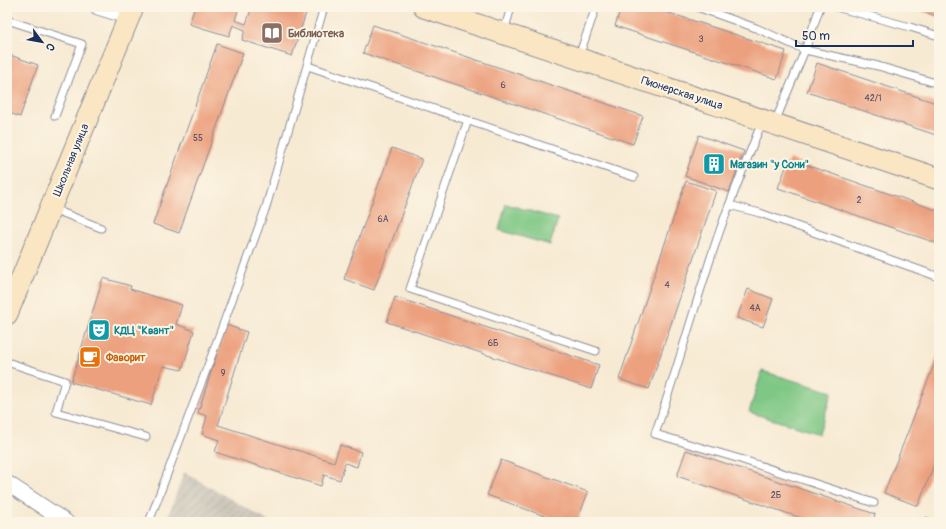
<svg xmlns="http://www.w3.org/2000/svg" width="946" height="529" viewBox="0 0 946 529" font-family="Pangolin,sans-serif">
	<defs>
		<pattern id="industrial-furrows" width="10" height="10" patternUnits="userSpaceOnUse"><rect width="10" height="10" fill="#c9c3b8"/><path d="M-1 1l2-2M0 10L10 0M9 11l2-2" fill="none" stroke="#aca8a1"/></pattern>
	</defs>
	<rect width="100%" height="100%" fill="#fcf5e5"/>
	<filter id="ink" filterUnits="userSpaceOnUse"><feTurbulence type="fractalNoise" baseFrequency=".025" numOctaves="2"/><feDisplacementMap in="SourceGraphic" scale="8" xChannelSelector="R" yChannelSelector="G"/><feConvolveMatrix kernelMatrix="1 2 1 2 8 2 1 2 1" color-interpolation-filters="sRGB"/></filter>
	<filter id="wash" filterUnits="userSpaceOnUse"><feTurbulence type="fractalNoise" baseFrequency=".012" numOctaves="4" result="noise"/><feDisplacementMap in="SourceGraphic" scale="16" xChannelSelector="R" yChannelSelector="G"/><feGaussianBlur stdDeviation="0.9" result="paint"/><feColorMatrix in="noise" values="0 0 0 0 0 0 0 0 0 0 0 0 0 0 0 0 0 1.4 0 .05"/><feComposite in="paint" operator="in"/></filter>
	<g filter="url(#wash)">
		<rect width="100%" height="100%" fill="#f7ead3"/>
		<path fill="url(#industrial-furrows)" d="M184,472l86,50h-104z"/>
		<path fill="#7ec784" stroke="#4c7b71" d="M506,204l52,15 -8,26 -51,-15z
			M762,371l70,21 -13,42 -70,-22z"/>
		<g id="blocks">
			<path fill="#eca07e" d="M195,7h44l-4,13 11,4 6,-17h35l19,6 -14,43 -50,-16 3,-10 -12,-5 -4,11 -40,-12z
				M621,7h30l135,44 -9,28 -162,-53z
				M909,7h30v10z
				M373,25l270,91 -10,28 -270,-91z
				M217,44l26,9 -64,180 -26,-9z
				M7,54l31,11 -18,52 -13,-5z
				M817,63l122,41v32l-132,-44z
				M699,135l45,16 -15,41 -44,-16z
				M392,148l30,11 -48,131 -30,-11z
				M789,159l150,52v33l-161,-56z
				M686,181l30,10 -67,198 -30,-10z
				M103,278l28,8 -1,3 52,16 -6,19 18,7 -12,39 -19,-4 -12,39 -80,-23z
				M748,289l25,10 -10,28 -26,-9z
				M395,297l204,68 -8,24 -204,-67z
				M226,325l21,7 -29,93 116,37 6,-17 21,7 -4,15 -12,-4 -5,17 -16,-5 -3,11 -106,-34 4,-12 -17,-6 5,-18 -9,-3z
				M939,352v100l-21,54 -34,-13z
				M686,450l189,64 -2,8h-60l-136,-46z
				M501,460l87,32 -11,30h-16l-74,-27z
				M926,517l13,4v1h-15z"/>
		</g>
	</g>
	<g filter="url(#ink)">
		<use href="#blocks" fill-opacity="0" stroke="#898c98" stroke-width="1"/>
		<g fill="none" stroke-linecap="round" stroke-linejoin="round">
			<g stroke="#898c98" stroke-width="9">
				<path id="lane" d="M697,7l59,21 49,22 73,16 61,18
					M836,7l74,20 29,9
					M7,20l75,24 -27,72
					M504,32l7,-25
					M579,56l17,-49
					M308,66l326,111
					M468,120l-58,169 186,62
					M762,122c-15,37 -30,74 -43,111 -23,67 -41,135 -64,201l85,25 134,44
					M775,122l30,-72 15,-43
					M729,205l31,8 179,64
					M53,209l48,19
					M7,362l58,19 -9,31 90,25
					M149,522l64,-170 53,-145 58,-200"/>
			</g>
			<g stroke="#898c98" stroke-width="17">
				<path id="street" d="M98,7l32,10
					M7,483l59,39"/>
			</g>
			<g stroke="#898c98" stroke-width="23">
				<path id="secondary" d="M424,7l515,172
					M7,314l126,-307"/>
			</g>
			<use href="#lane" stroke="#fff" stroke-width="7"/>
			<use href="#street" stroke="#fff" stroke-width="15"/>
			<use href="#secondary" stroke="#fbe6c3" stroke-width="21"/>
		</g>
	</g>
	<defs>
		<g id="library-square" transform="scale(1.15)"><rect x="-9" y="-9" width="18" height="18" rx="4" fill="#8d6e63" stroke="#fcf5e5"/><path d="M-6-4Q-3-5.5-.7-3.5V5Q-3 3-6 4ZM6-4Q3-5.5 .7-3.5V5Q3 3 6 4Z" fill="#fff"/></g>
		<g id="building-square" transform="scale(1.15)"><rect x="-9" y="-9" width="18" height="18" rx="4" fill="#0f9aa8" stroke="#fcf5e5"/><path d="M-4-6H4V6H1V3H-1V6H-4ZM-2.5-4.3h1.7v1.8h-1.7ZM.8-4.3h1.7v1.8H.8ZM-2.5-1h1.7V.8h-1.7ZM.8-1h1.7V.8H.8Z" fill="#fff"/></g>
		<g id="theatre-square" transform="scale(1.15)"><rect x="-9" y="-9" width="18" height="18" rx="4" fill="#0f9aa8" stroke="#fcf5e5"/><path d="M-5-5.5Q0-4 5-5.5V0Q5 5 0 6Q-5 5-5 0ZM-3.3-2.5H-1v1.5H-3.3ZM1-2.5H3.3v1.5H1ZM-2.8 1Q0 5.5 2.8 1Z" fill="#fff"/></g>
		<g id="cafe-square" transform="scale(1.15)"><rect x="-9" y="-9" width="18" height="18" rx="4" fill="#e8710a" stroke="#fcf5e5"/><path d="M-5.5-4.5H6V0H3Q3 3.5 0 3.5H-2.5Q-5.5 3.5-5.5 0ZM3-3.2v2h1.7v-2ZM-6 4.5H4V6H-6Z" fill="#fff"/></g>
	</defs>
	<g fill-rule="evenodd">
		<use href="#library-square" x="272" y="33"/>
		<use href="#building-square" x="714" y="164"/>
		<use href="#theatre-square" x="99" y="330"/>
		<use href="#cafe-square" x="90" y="357"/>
	</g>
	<g text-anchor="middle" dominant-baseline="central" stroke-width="4" stroke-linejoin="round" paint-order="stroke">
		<g font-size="9" fill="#4f4b66">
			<text x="701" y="39">3</text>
			<text x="503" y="85">6</text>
			<text x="873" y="98">42/1</text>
			<text x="198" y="138">55</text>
			<text x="859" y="200">2</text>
			<text x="383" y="219">6А</text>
			<text x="667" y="285">4</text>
			<text x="755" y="308">4А</text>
			<text x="493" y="343">6Б</text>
			<text x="223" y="373">9</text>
			<text x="776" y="495">2Б</text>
		</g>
		<g font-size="11" font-weight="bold" fill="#785e54" stroke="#fcf5e5" text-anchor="start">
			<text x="288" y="33">Библиотека</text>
		</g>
		<g font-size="11" fill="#1b2f5e" stroke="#fcf5e5">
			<text transform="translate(682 93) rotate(18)">Пионерская улица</text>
			<text transform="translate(71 160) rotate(-68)">Школьная улица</text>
		</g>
		<g font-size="11" font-weight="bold" fill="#0d838f" stroke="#fcf5e5" text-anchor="start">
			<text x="730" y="164">Магазин "у Сони"</text>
			<text x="114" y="330">КДЦ "Квант"</text>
		</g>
		<g font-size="11" font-weight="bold" fill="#c56008" stroke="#fcf5e5" text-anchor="start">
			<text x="106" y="357">Фаворит</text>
		</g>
	</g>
	<rect width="946" height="529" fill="none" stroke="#fcf5e5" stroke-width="24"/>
	<g transform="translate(42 42) rotate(122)" stroke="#fcf5e5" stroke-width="3" paint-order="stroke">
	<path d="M0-3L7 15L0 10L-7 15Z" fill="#1b2f5e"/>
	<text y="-6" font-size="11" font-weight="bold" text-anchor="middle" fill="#1b2f5e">С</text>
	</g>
	<path d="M796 40v6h117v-6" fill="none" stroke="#1b2f5e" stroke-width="2"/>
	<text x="802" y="40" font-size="12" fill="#1b2f5e" stroke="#fcf5e5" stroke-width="3" paint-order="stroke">50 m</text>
</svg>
